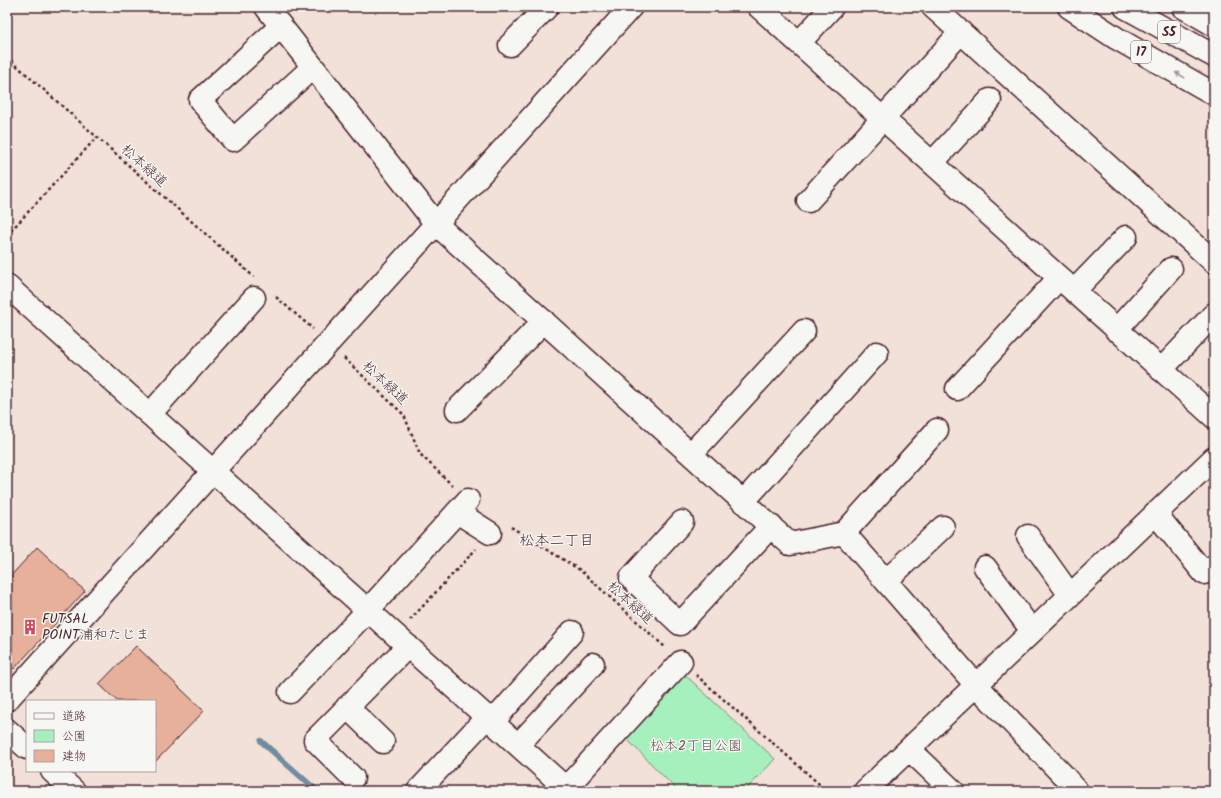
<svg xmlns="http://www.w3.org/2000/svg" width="1221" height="798" viewBox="0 0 1221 798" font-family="Kalam,'Klee One',sans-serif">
	<rect width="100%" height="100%" fill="#f1e1d8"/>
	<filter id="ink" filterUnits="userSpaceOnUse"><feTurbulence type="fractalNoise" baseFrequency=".025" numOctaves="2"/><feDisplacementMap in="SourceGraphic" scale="8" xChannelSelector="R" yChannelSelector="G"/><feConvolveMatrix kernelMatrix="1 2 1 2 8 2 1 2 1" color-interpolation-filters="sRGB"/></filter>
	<g filter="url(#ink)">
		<path fill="#a6f0be" stroke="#788874" d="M681,671l94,88 -30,32h-73l3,-3 -52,-53z"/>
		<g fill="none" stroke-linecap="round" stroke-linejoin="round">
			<path stroke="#728c9f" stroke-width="6" d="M261,741l56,50"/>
		</g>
		<path fill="#e6b09a" stroke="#4a1f2b" d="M37,547l48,44 -71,78 -7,-7v-82z
			M136,646l68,65 -49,51v-61h-38l-18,-17z"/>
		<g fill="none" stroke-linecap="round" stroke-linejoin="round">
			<g stroke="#4a1f2b" stroke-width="25">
				<path id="minor" d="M266,7l170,217 354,320 54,-11 132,152 87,90 14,16
					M759,7l455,410
					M933,7l281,255
					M281,26l-81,74 33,40 80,-73
					M799,43l33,-36
					M510,45l37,-38
					M932,163l58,-63
					M808,201l153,-169
					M7,286l562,505
					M1074,291l52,-54
					M1116,330l55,-61
					M1161,370l53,-56
					M957,389l102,-111
					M457,410l87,-89
					M150,414l104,-116
					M691,454l113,-123
					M743,502l134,-149
					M457,512l33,21
					M1155,513l49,60 10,-7
					M682,522l-51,56 49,46 91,-98
					M844,533l93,-103
					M1028,536l42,59
					M985,567l47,64
					M886,581l57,-54
					M290,692l78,-82 100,-110
					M7,700l624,-693
					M347,707l36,35
					M7,730l20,18
					M518,745l75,-81
					M909,749l44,42
					M52,771l22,20
					M353,778l-38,-38 93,-94
					M566,788l115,-126
					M418,791l69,-74 12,-2 73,-83
					M865,791l349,-333"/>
			</g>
			<g stroke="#4a1f2b" stroke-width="25">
				<path id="highway" d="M1069,7l47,31 98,56
					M1125,7l89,49
					M1183,7l31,18"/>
			</g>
			<path stroke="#4a1f2b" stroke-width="2.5" stroke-dasharray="3 3" stroke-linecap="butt" d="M7,57l247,220
				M7,235l90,-98
				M276,297l37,32
				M344,358l60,57 16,39 33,32
				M511,527l69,43 86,78
				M410,620l66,-71
				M696,675l131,116"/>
			<use href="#minor" stroke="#f6f6f2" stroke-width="22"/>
			<use href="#highway" stroke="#f6f6f2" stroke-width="22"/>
		</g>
		<defs><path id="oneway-solid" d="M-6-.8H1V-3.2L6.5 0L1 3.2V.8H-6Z"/></defs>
		<use fill="#a99598" href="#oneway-solid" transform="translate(1180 75) rotate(-150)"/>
	</g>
	<defs>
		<g id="building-bare" transform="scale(1.2)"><path d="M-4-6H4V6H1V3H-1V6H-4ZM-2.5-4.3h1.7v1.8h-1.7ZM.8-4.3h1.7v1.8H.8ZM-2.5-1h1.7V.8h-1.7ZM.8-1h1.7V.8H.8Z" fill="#d1495b" stroke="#f6f6f2" stroke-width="2.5" paint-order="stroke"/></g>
	</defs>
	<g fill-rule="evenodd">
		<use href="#building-bare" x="30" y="627"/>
	</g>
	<g text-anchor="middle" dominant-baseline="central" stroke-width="3" stroke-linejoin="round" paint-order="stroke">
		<g fill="#f6f6f2" stroke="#7e6067" stroke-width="1">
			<rect x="1158" y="21" width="22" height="22" rx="3"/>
			<rect x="1131" y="41" width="20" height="22" rx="3"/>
		</g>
		<g font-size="13" font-weight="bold" fill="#4a1f2b">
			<text x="1169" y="32">S5</text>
			<text x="1141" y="52">17</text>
		</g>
		<g font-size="14" fill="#4a1f2b" stroke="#f6f6f2">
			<text transform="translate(144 166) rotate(42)">松本緑道</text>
			<text transform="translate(385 383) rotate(43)">松本緑道</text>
			<text transform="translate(630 603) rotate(42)">松本緑道</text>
		</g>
		<g font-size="14" fill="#4a1f2b" stroke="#f6f6f2" text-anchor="start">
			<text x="42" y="619">FUTSAL<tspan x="42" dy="16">POINT浦和たじま</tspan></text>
		</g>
		<g font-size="14" fill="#615350" stroke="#f6f6f2">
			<text x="696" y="746">松本2丁目公園</text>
		</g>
		<g font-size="15" fill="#4a1f2b" stroke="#f6f6f2">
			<text x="557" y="541">松本二丁目</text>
		</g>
	</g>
	<rect width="1221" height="798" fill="none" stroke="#f6f6f2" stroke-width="24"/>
	<rect x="12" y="12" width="1197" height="774" fill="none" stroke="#4a1f2b" stroke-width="1.5" filter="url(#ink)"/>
	<rect x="26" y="700" width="130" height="72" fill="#f6f6f2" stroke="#b1a0a2"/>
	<rect x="34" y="713" width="20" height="6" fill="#f6f6f2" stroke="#b1a0a2"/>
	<text x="62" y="720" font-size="12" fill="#4a1f2b">道路</text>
	<rect x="34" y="730" width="20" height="12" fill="#a6f0be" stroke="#b1a0a2"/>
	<text x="62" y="740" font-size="12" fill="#4a1f2b">公園</text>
	<rect x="34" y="750" width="20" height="12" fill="#e6b09a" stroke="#b1a0a2"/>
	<text x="62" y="760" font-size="12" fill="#4a1f2b">建物</text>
</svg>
